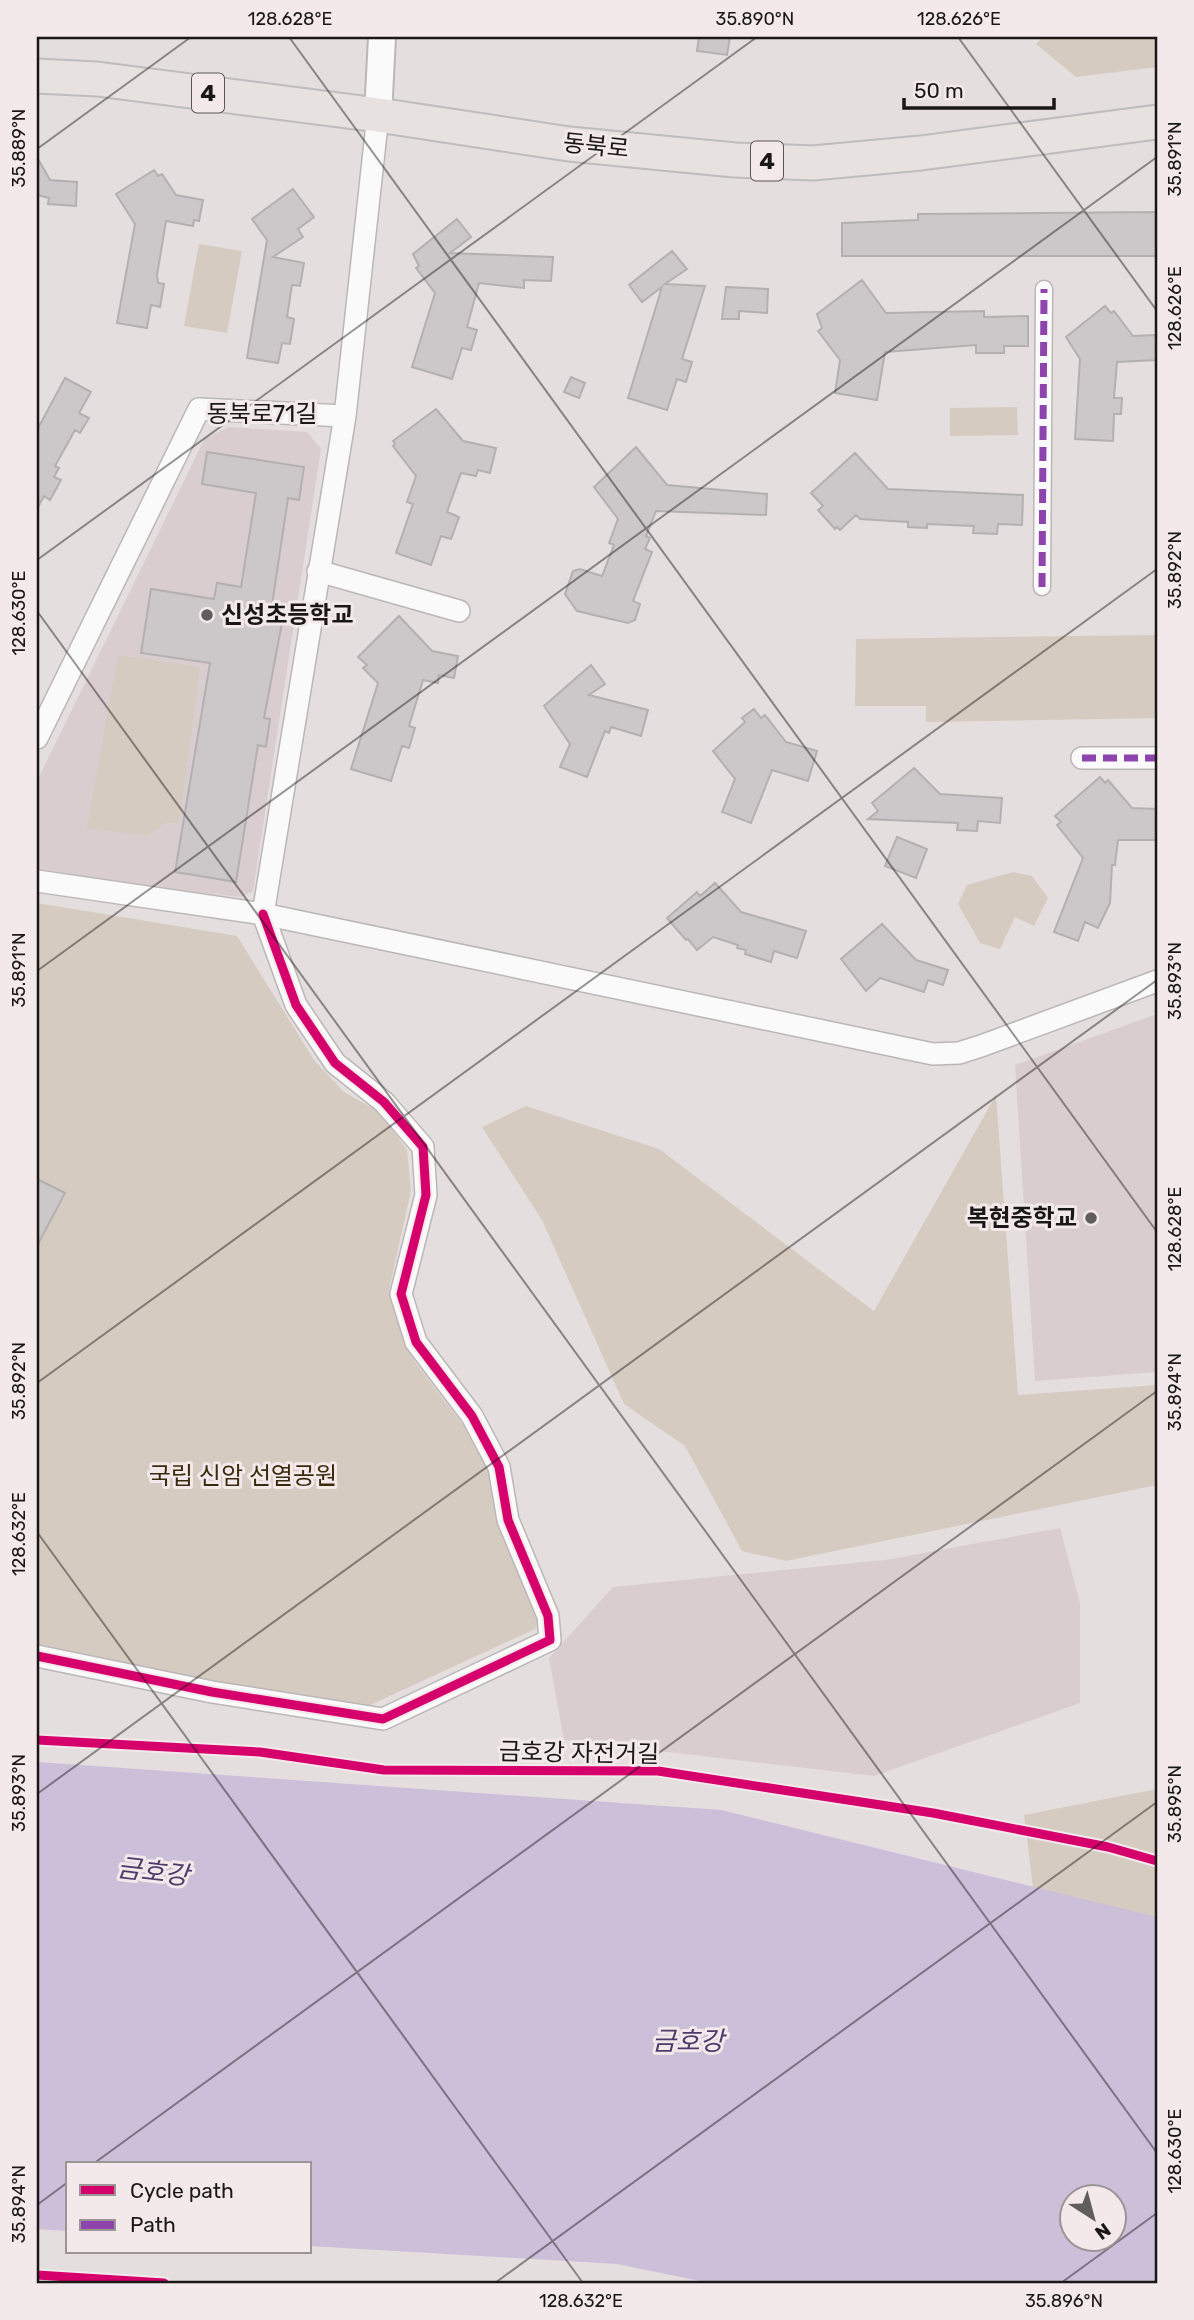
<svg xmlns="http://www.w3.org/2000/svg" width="1194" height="2320" viewBox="0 0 1194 2320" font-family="Rubik,'Noto Sans KR',sans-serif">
	<rect width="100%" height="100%" fill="#e4dedf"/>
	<path fill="#dacdcf" d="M229,427l78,5 14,17 -68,442 -12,6 -204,-22v-94l168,-343z
		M1157,1014v358l-122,9 -20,-316z
		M1060,1528l20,75v100l-206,73 -310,-36 -15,-82 64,-71 272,-27z"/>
	<path fill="#d6cbc0" d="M1043,37h114v30l-81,10 -40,-33z
		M199,244l43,7 -15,82 -43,-7z
		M1017,407l1,28 -68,1v-28z
		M1157,635v83l-231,4v-16h-71l1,-67z
		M118,655l82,12 -21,156h-13l-18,13 -61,-8z
		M1013,872l19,4 16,22 -14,28 -19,-9 -15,32 -20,-6 -22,-39 9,-19z
		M37,903l200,33 77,124 30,32 37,21 26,37 4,40 -22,100 15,52 11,20 77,101 50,150 -7,16 -167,77 -156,-25 -175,-37z
		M996,1095l22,300 139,-10v100l-371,76 -44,-10 -57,-105 -61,-42 -82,-184 -60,-93 44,-21 133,43 215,162z
		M1157,1789v132l-124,-34 -9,-72z"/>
	<path fill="#cbbfd9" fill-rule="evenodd" d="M37,1762l684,48 436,107v366h-447l-93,-19 -307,-18v-82h-242v67l-31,-2zM1072,2198h42v42h-42z"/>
	<path fill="#ccc8ca" stroke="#b4b0b1" stroke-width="2" d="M699,37h31l-3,18 -30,-4z
		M37,157l13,23 27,2 -1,24 -28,-2 1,-6 -12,-3z
		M154,170l4,6 4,-2 14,21 27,5 -4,21 -5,-1 -1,6 -27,-5 -9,54 1,8 6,1 -4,23 -9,-2 -4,23 -30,-5 18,-99 -19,-30z
		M293,189l21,28 -16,12 5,8 -30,20 31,6 -4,23 -8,-1 -5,32 7,2 -4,25 -8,-1 -4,20 -31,-5 20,-118 -15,-21z
		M1157,212v44h-315v-33l76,-3v-6z
		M457,219l14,18 -21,16 103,4 -2,24 -27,-1v8l-45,-5 -12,44 10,3 -6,20 -9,-2 -10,31 -40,-12 23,-74 -19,-25 3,-2 -6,-12z
		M672,251l15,18 -22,15 40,2 -23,73 10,3 -6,20 -9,-3 -10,31 -39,-12 34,-111 -20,15 -13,-17z
		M862,280l24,33 98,-2v6l44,-1v30h-24v7h-28v-8l-91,7 -8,48 -42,-7 5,-33 -22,-29 4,-3 -5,-14z
		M726,287l42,2 -1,24 -28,-2v8h-17z
		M1105,306l6,7 3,-2 19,25 23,-1 1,25 -40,2 -3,36h8l-1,16h-7l-1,27 -38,-2 5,-80 -14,-22z
		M571,377l14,6 -6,15 -15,-6z
		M65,378l26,14 -12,21 10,5 -9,15 -5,-3 -20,36 4,2 -5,9 7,3 -11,20 -6,-4 -7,13v-79z
		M436,409l27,32 33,7 -6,25 -12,-3 -2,6 -15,-3 -14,39 12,5 -8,22 -10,-3 -10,29 -35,-12 17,-49 -6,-2 9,-26 -23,-30 2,-2 -2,-3z
		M636,447l31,38 100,9 -1,21 -110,-4 -10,25 4,2 -5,11 7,3 -19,49 7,3 -5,16 -7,3 -51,-12 -12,-17 8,-23 7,-2 22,7 12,-31 -5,-2 9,-24 -24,-32z
		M207,452l97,15 -5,33 -11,-2 -16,107 13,2 -21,111 6,1 -4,28 -8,-2 -22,137 -61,-10 35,-209 -69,-10 10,-64 63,10 3,-16 24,4 15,-94 -54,-9z
		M855,453l33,36 135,6 -1,30 -24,-1 -1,10 -24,-1 1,-7 -47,-2v4l-19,-1v-5l-48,-3 -4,-4 -16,15 -3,-3 -2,2 -17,-19 5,-4 -12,-13z
		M399,616l33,35 26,5 -4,22 -15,-3 -1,8 -15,-3 -14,46 6,2 -6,20 -7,-2 -11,35 -40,-12 27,-86 -15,-15 4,-3 -9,-8z
		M591,665l14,19 -16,11 59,15 -7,26 -30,-9 -2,6 -4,-2 -18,46 -27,-10 10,-23 -26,-38z
		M754,709l7,9 4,-3 21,27 31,9 -9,30 -36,-11 -21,53 -29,-11 13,-33 -22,-28 32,-29 -3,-4z
		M914,768l26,26 62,4 -2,25 -22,-2 -1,10 -20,-1 1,-7 -90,-4 10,-8 -6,-8z
		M1100,777l5,6 3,-3 24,28 25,1v31h-39l-3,25h-3l-2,38 -12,25 -13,-6 -7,19 -24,-9 29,-74 -26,-33 4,-3 -6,-6z
		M897,837l30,12 -11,29 -31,-12z
		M715,883l26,29 65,19 -9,27 -23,-7 -3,11 -26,-8 1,-4 -9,-2 1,-3 -25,-8 -16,13 -9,-11 -2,1 -19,-22 30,-26 3,4z
		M882,924l34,36 32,10 -5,15 -15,-5 -4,12 -44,-14 -14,13 -25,-32z
		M37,1179l28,14 -28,53z"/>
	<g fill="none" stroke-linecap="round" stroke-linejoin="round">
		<g stroke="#bbb6b7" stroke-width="19">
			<path id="pedestrian" d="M1042,587l2,-298"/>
		</g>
		<g stroke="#bbb6b7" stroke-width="24">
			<path id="minor" d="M318,571l141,40
				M37,738l162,-329 146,7 33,-301
				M1082,758h75
				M37,881l226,33 82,-498
				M263,914l670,140 26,-1 22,-7 176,-65
				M37,1656l175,36 171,27 167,-79 -2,-24 -40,-96 -9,-53 -27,-51 -56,-74 -15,-48 25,-99 -3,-48 -39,-45 -49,-39 -39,-58 -33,-91"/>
		</g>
		<g stroke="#bbb6b7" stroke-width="30">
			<path id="tertiary" d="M378,115l4,-78"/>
		</g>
		<g stroke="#bfbcbd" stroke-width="37">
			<path id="primary" d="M37,76l60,3 281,36 191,29 166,16 78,3 108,-10 236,-31"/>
		</g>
		<use href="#pedestrian" stroke="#fbfafa" stroke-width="16"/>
		<use href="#minor" stroke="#fbfafa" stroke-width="21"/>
		<use href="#tertiary" stroke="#fbfafa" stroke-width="26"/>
		<use href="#primary" stroke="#e7e1df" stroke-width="33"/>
		<path stroke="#8e44ad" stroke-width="7" stroke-dasharray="14 7" stroke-linecap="butt" d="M1042,587l2,-298
			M1082,758h75"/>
		<g stroke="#f3e9ea" stroke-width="13">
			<path id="cycleway" d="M37,1656l175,36 171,27 167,-79 -2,-24 -40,-96 -9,-53 -27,-51 -56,-74 -15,-48 25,-99 -3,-48 -39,-45 -49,-39 -39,-58 -33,-91
				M37,1740l223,12 124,18 274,1 275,42 175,34 49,14
				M37,2275l127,8"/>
		</g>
		<use href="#cycleway" stroke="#d6006c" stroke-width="9"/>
	</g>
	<path fill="none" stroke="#1a1717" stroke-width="2" stroke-opacity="0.45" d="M289,37l868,1195M958,37l199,274M37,149l154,-112M37,560l720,-523M37,611l1120,1542M37,971l1120,-814M37,1383l1120,-814M37,1532l546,751M37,1794l1120,-814M93,2164l1064,-773M37,2205l31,-23M495,2283l662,-481M1061,2283l96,-70"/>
	<g fill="#615d5d" stroke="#f3e9ea" stroke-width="2.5">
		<circle cx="207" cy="615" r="7"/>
		<circle cx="1091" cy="1218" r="7"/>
	</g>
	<g text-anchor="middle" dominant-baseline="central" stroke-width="6" stroke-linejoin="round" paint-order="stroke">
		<g fill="#f3e9ea" stroke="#5b5656" stroke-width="2">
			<rect x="192" y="73.5" width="32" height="39" rx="5"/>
			<rect x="751" y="141.5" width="32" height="39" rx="5"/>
		</g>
		<g font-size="23" font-weight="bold" fill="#1a1717">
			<text x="208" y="93">4</text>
			<text x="767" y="161">4</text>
		</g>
		<g font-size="24" fill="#1a1717" stroke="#f3e9ea">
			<text transform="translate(596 146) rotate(6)">동북로</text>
			<text x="262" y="414">동북로71길</text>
			<text transform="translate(579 1753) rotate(1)">금호강 자전거길</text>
		</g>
		<g font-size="24" font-weight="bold" fill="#1a1717" stroke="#f3e9ea" text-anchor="start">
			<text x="221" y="615">신성초등학교</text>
			<text x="1077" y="1218" text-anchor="end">복현중학교</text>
		</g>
		<g font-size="24" fill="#3c2a0d" stroke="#f3e9ea">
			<text x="243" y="1476">국립 신암 선열공원</text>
		</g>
		<g font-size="26" font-style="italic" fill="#4e3a6b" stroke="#f3e9ea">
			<text transform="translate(153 1872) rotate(7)">금호강</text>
			<text x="688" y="2041">금호강</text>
		</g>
	</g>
	<rect width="1194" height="2320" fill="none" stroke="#f3e9ea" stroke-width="77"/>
	<rect x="66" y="2162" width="245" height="91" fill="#f3e9ea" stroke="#9c9596" stroke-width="2"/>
	<rect x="80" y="2185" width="35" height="10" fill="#d6006c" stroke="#9c9596" stroke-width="2"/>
	<text x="130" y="2198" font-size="21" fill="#1a1717">Cycle path</text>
	<rect x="80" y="2220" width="35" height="10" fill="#8e44ad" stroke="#9c9596" stroke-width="2"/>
	<text x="130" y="2232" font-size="21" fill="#1a1717">Path</text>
	<g transform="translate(1093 2218) rotate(144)"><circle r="33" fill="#f3e9ea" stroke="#9c9596" stroke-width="2"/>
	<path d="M0-5L12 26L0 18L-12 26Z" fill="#615d5d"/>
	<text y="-10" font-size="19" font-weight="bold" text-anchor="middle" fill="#1a1717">N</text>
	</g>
	<path d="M904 98v10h150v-10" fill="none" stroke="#1a1717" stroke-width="3.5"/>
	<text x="914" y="98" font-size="21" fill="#1a1717" stroke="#f3e9ea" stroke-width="5" paint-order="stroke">50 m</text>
	<rect x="38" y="38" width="1118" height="2244" fill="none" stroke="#1a1717" stroke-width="2.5"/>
	<g font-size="18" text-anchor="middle" fill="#1a1717">
		<text x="290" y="25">128.628°E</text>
		<text x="755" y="25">35.890°N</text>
		<text x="959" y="25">128.626°E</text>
		<text transform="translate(19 148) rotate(-90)" y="6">35.889°N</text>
		<text transform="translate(1175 159) rotate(-90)" y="6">35.891°N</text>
		<text transform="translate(1175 308) rotate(-90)" y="6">128.626°E</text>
		<text transform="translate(1175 570) rotate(-90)" y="6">35.892°N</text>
		<text transform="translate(19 613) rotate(-90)" y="6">128.630°E</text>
		<text transform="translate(19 970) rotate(-90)" y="6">35.891°N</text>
		<text transform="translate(1175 981) rotate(-90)" y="6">35.893°N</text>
		<text transform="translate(1175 1229) rotate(-90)" y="6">128.628°E</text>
		<text transform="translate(19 1381) rotate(-90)" y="6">35.892°N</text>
		<text transform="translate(1175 1392) rotate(-90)" y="6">35.894°N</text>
		<text transform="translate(19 1534) rotate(-90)" y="6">128.632°E</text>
		<text transform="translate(19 1793) rotate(-90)" y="6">35.893°N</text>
		<text transform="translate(1175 1804) rotate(-90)" y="6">35.895°N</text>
		<text transform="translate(1175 2151) rotate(-90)" y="6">128.630°E</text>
		<text transform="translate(19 2204) rotate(-90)" y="6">35.894°N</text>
		<text x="581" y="2307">128.632°E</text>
		<text x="1064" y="2307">35.896°N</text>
	</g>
</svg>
